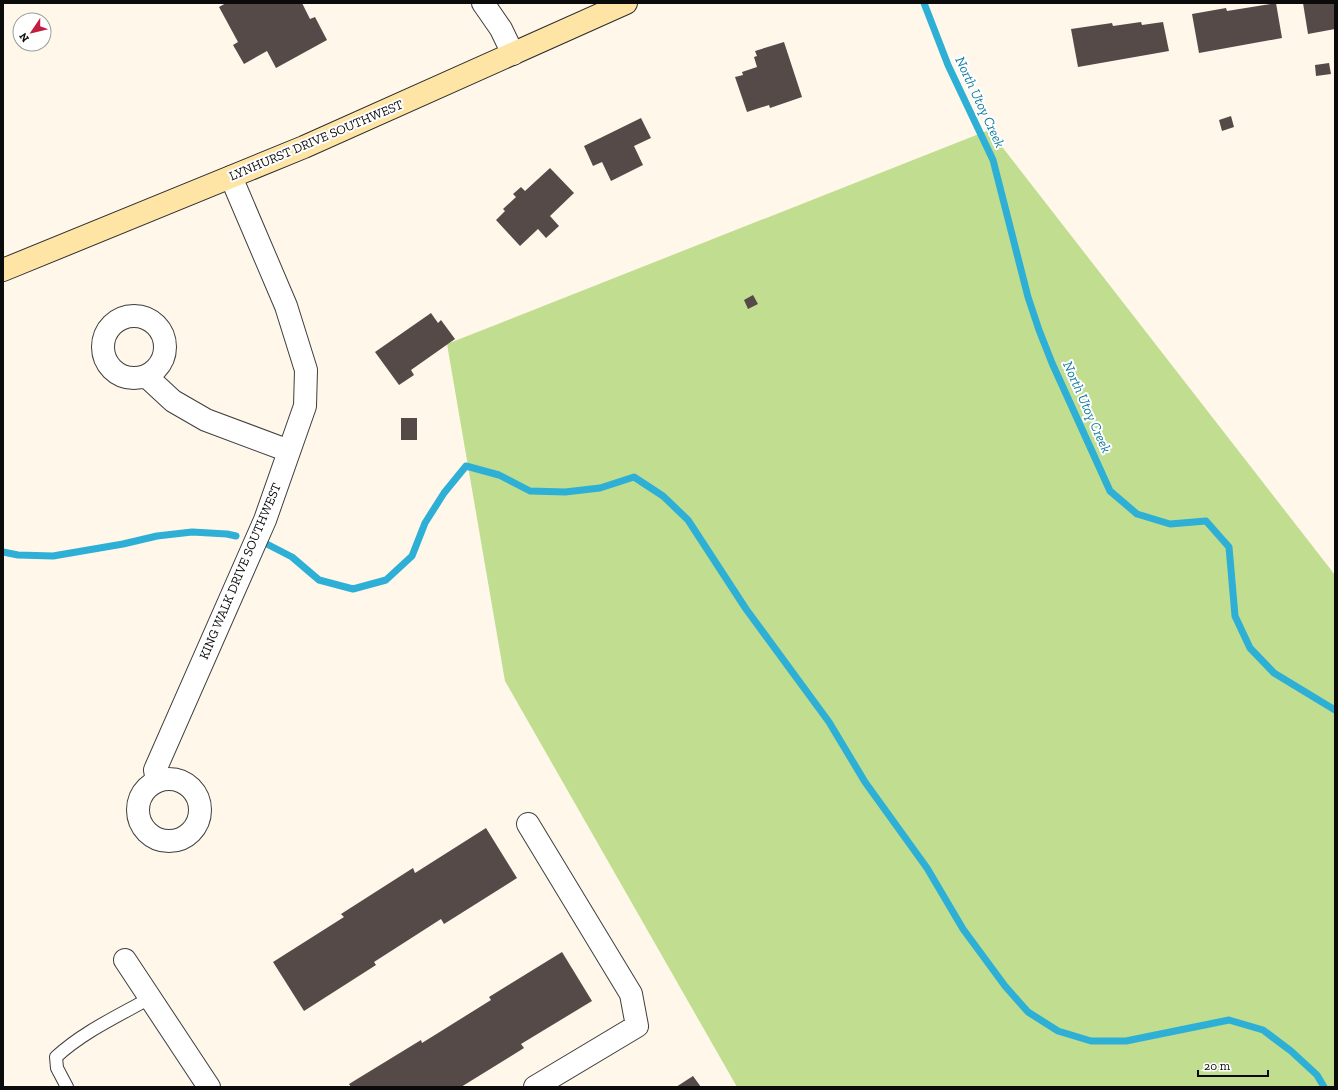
<svg xmlns="http://www.w3.org/2000/svg" width="1338" height="1090" viewBox="0 0 1338 1090" font-family="'Zilla Slab',serif">
	<rect width="100%" height="100%" fill="#fff7ea"/>
	<path fill="#c0dd90" d="M989,130l346,445v512h-598l-232,-406 -58,-337z"/>
	<g fill="none" stroke-linecap="round" stroke-linejoin="round">
		<path stroke="#2eafd5" stroke-width="7" d="M924,3l24,62 45,95 35,137 11,33 13,33 58,128 27,23 33,10 36,-3 23,26 6,69 15,32 24,25 61,37
			M261,541l31,16 27,23 34,9 33,-9 26,-24 13,-33 19,-30 22,-27 33,9 31,16 35,1 35,-4 34,-11 29,19 25,24 58,89 83,113 36,60 62,86 36,61 42,57 23,26 30,19 33,10h35l103,-21 34,10 28,21 26,24 7,12
			M3,552l15,3 35,1 70,-12 34,-8 35,-4 35,2 9,2"/>
	</g>
	<path fill="#554a47" d="M226,3h76l8,16 5,-2 12,23 -51,28 -9,-17 -23,13 -11,-19 5,-3 -19,-35z
		M1276,3l6,35 -83,15 -7,-39 34,-6 1,3z
		M1303,3h32v26l-27,5z
		M1141,22l1,3 21,-3 6,29 -91,16 -7,-38 41,-6 1,3z
		M784,42l18,55 -32,11 -1,-3 -22,7 -12,-35 8,-2 -1,-3 15,-5 -3,-10 3,-1 -2,-5z
		M1329,63l2,11 -15,2 -1,-11z
		M1231,116l3,11 -12,4 -3,-11z
		M641,118l10,20 -17,8 9,19 -32,16 -9,-19 -9,4 -9,-20z
		M550,168l24,25 -24,23 9,10 -13,12 -8,-9 -18,17 -24,-26 9,-9 -2,-2 13,-12 -3,-3 8,-7 4,4z
		M753,295l5,9 -10,5 -4,-9z
		M431,313l7,10 3,-3 14,19 -44,31 3,5 -15,10 -24,-33z
		M401,418h16v22h-16z
		M486,828l31,50 -73,46 -3,-5 -67,43 2,3 -72,46 -31,-49 71,-45 -3,-3 72,-46 2,5z
		M562,952l30,49 -71,43 3,4 -63,39h-110l-2,-3 72,-44 1,3 69,-43 -2,-3z
		M693,1076l8,11h-25z"/>
	<g fill="none" stroke-linecap="round" stroke-linejoin="round">
		<g stroke="#3e3e3e" stroke-width="14">
			<path id="lane" d="M67,1087l-10,-19 -1,-11c27,-25 62,-41 94,-59"/>
		</g>
		<g stroke="#3e3e3e" stroke-width="24">
			<path id="street" d="M483,3l18,26 12,25
				M103 347a31 31 0 1 1 62 0a31 31 0 1 1-62 0Z
				M146,376l27,25 33,19 83,31
				M138 810a31 31 0 1 1 62 0a31 31 0 1 1-62 0Z
				M157,781l-2,-11 110,-250 40,-114 1,-36 -20,-64 -55,-129
				M528,824l103,170 6,32 -102,61
				M125,960l84,127"/>
		</g>
		<g stroke="#2d2d2d" stroke-width="24">
			<path id="secondary" d="M3,270l301,-123 322,-144"/>
		</g>
		<use href="#lane" stroke="#fff" stroke-width="12"/>
		<use href="#street" stroke="#fff" stroke-width="22"/>
		<use href="#secondary" stroke="#ffe5a5" stroke-width="22"/>
	</g>
	<g text-anchor="middle" dominant-baseline="central" stroke-width="4" stroke-linejoin="round" paint-order="stroke">
		<g font-size="13" fill="#0b0b0b" stroke="#fff">
			<text transform="translate(316 140) rotate(-23)">LYNHURST DRIVE SOUTHWEST</text>
			<text transform="translate(240 571) rotate(-67)">KING WALK DRIVE SOUTHWEST</text>
		</g>
		<g font-size="14" font-style="italic" fill="#0f7ca3" stroke="#fff">
			<text transform="translate(980 102) rotate(65)">North Utoy Creek</text>
			<text transform="translate(1087 407) rotate(66)">North Utoy Creek</text>
		</g>
	</g>
	<rect width="1338" height="1090" fill="none" stroke="#0b0b0b" stroke-width="8"/>
	<g transform="translate(32 32) rotate(235)"><circle r="19" fill="#ffffff" stroke="#9d9d9d"/>
	<path d="M0-3L7 15L0 10L-7 15Z" fill="#c21c41"/>
	<text y="-6" font-size="11" font-weight="bold" text-anchor="middle" fill="#0b0b0b">N</text>
	</g>
	<path d="M1198 1070v6h70v-6" fill="none" stroke="#0b0b0b" stroke-width="2"/>
	<text x="1204" y="1070" font-size="12" fill="#0b0b0b" stroke="#ffffff" stroke-width="3" paint-order="stroke">20 m</text>
</svg>
